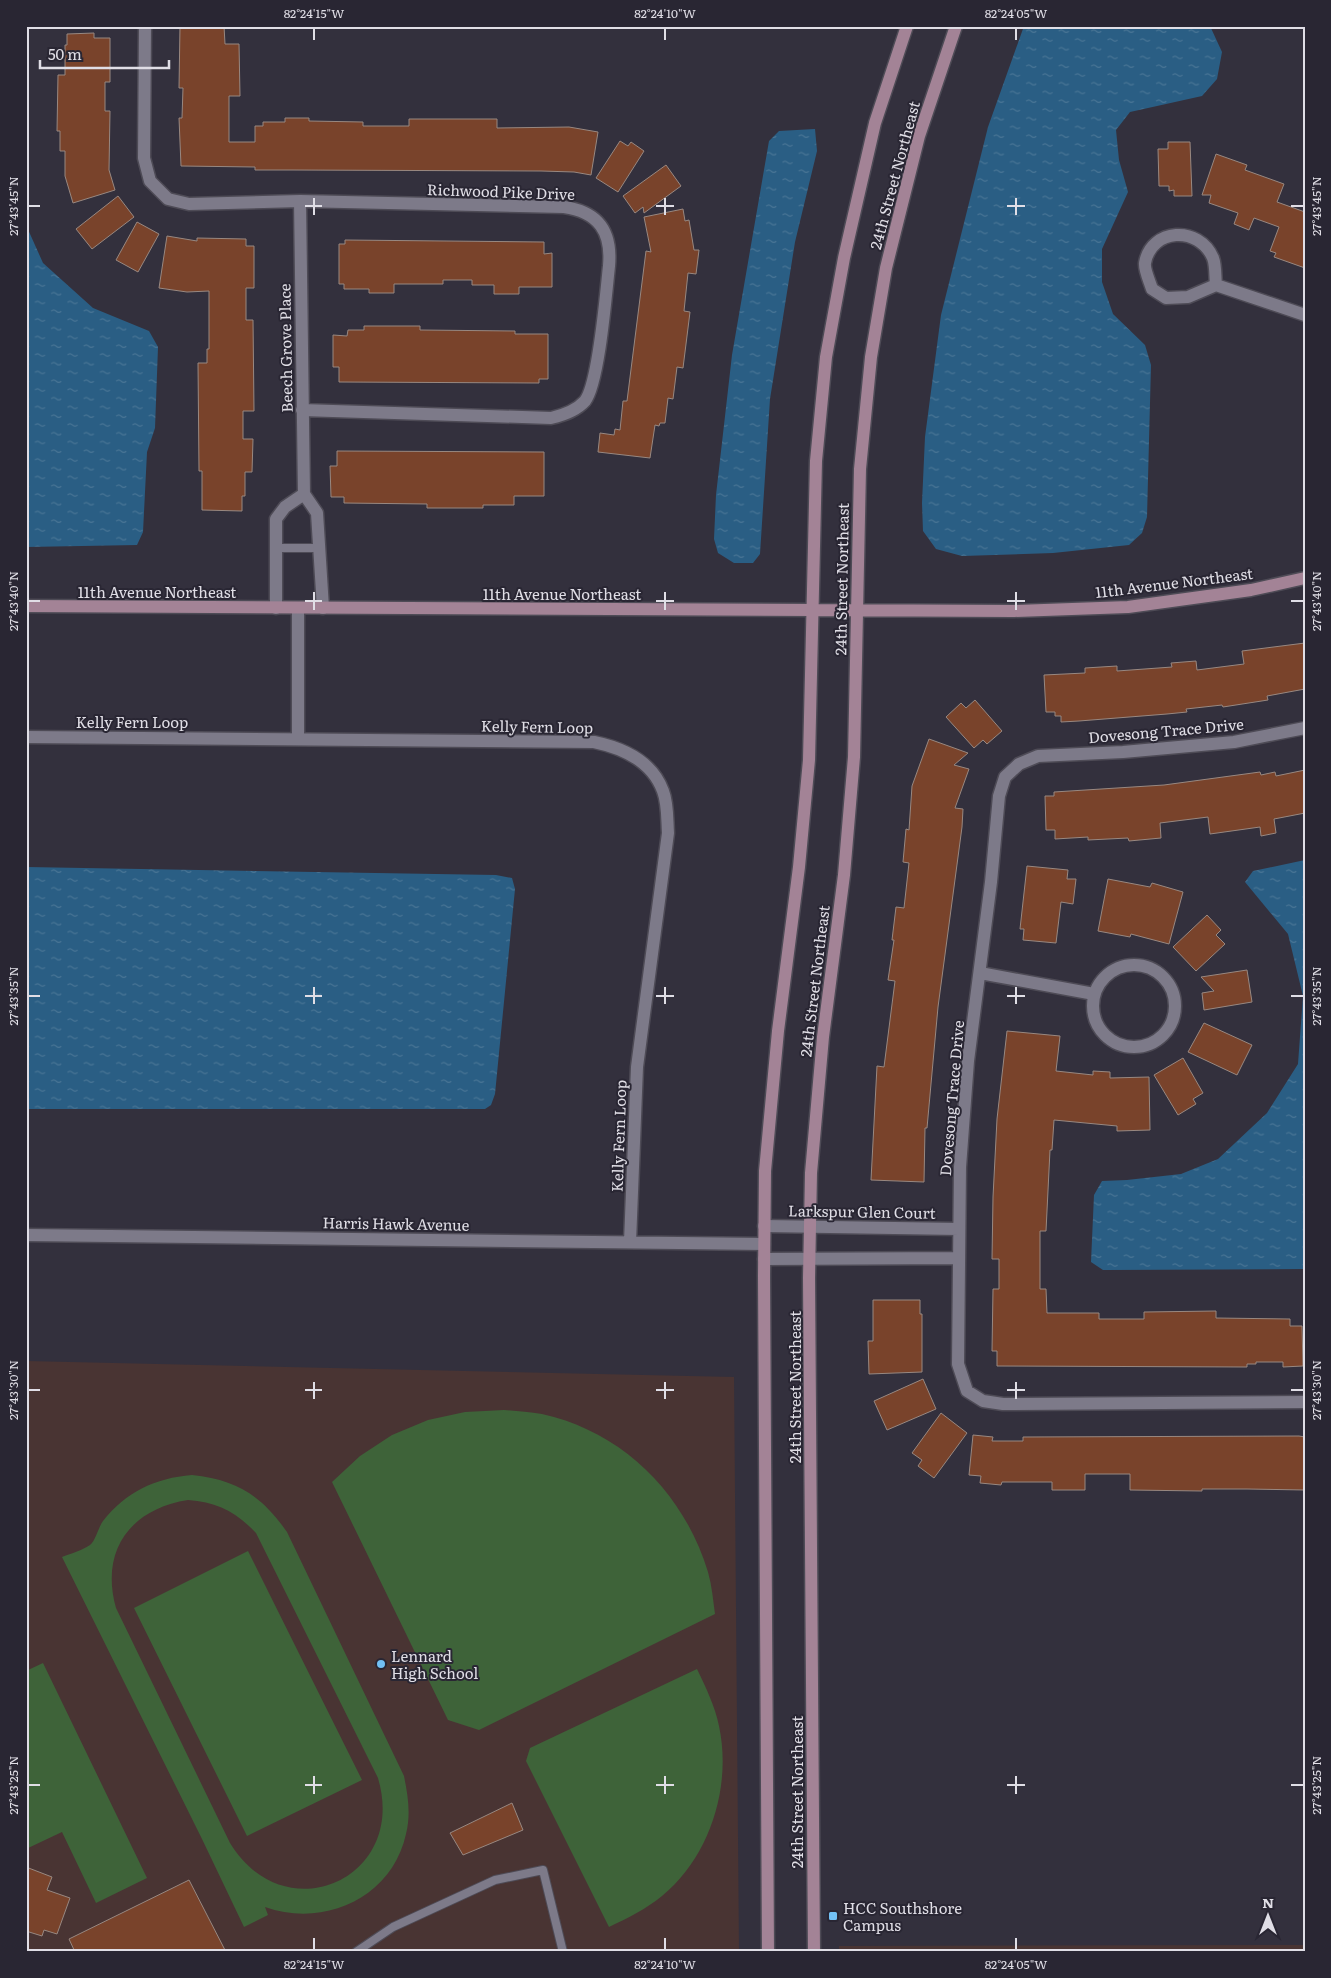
<svg xmlns="http://www.w3.org/2000/svg" width="1331" height="1978" viewBox="0 0 1331 1978" font-family="Literata,serif">
	<defs>
		<pattern id="water-ripples" width="26" height="14" patternUnits="userSpaceOnUse" patternTransform="scale(1.25)"><rect width="26" height="14" fill="#2a5e84"/><path d="M2 4q2-2 4 0t4 0M15 11q2-2 4 0t4 0" fill="none" stroke="#497595"/></pattern>
	</defs>
	<rect width="100%" height="100%" fill="#33303d"/>
	<path fill="#493433" d="M26,1361l708,16 5,575h-713z
		M1305,1945v7h-466v-6z"/>
	<path fill="#3e6339" fill-rule="evenodd" d="M504,1410c12,1 25,2 38,4 81,18 142,79 166,158 4,14 5,28 7,42l-236,116 -31,-10 -116,-238 28,-26 32,-21 36,-15 37,-8z
		M192,1475c45,5 69,20 95,57l117,244c4,20 7,38 2,58 -14,64 -82,94 -141,73l3,8 -24,12 -42,-88 -140,-282c8,-3 21,-7 28,-12 6,-5 8,-17 13,-24 23,-29 52,-43 89,-46zM188,1500c29,2 48,12 68,33l122,245c30,101 -93,155 -148,65l-114,-235c-16,-57 14,-99 72,-108z
		M248,1551l114,229 -115,56 -113,-228z
		M43,1663l104,215 -51,25 -34,-71 -36,17v-178z
		M697,1669c9,19 18,37 22,57 13,60 -9,131 -57,170 -16,13 -34,22 -53,31l-83,-166 4,-13z"/>
	<path fill="url(#water-ripples)" d="M1024,26h186l12,26 -5,27 -15,17 -72,16 -14,18 3,30 9,32 -26,57v33l11,32 32,31 6,20 -4,152 -5,16 -13,12 -76,8 -91,3 -26,-7 -13,-18 -1,-28 3,-66 16,-122 47,-188z
		M815,129l2,22 -22,91 -25,157 -10,155 -7,9h-19l-16,-10 -4,-14 2,-44 16,-140 37,-214 10,-10z
		M26,225l17,38 50,45 56,23 9,16 -3,81 -8,24 -4,80 -6,13 -111,2z
		M1305,860v409l-202,1 -12,-8 3,-67 8,-14 25,-1 54,-6 37,-15 49,-46 31,-49 5,-68 -15,-62 -43,-52 8,-11z
		M26,867l470,8 16,3 3,11 -20,205 -4,11 -6,4h-459z"/>
	<path fill="#79432b" stroke="#988881" d="M180,26h44l1,18h14l1,52h-11v46h26v-16h8v-4h22v-4h24v3l54,1v4h46v-7h88v9l72,-1 29,5 -7,43 -17,-3 -33,-1 -249,-1h-37v-3l-74,-1 -2,-48h3l1,-30h-4z
		M94,33v5h16v44h-5v29h5l-1,59 6,20 -42,13 -8,-27v-25h-5v-20h-3l1,-56h7v-30h2v-11z
		M620,141l8,5 3,-4 13,9 -26,41 -22,-14z
		M1168,142h22l2,54h-18v-6l-5,1v-5h-10l-1,-37h10z
		M1216,154l31,11 -2,5 39,14 -7,18 28,10v56l-31,-11 2,-4 -6,-2 9,-24 -25,-9 -5,12 -15,-6 4,-11 -29,-10 2,-8h-9z
		M666,165l15,21 -37,27 -1,-6 -8,6 -12,-17z
		M118,196l16,21 -42,32 -16,-20z
		M683,209l2,12 4,-1 5,30h5l-3,24 -8,-1 -4,38 6,1 -7,56 -6,-1 -4,32 -5,-1 -3,25h-5l-1,3 -4,-1 -5,33 -52,-6 2,-19 14,2 1,-6 5,1 3,-29h4l19,-150 5,1 -7,-35z
		M137,222l22,12 -21,38 -22,-12z
		M167,236l30,5v-3l49,1v7h8v42h-8v32h7l1,91h-11v28h10l-1,33h-7v24h-3v15l-40,-1v-39h-3l-1,-108h9v-14h2v-58l-22,1 -28,-4z
		M345,240l199,2v12l8,-1v34h-33v7h-25v-9h-22v-5h-29v4h-49v9h-25v-4h-25v-5h-5v-40h6z
		M364,326h56v4l95,1v3h33v45h-9v4l-200,-1v-15h-6v-32l14,1 1,-6h16z
		M337,451l207,1v44h-30v9h-31v3h-56v-4l-83,-1v-6h-13l-1,-31h7z
		M1305,643v46l-38,7 1,4 -45,7 -1,-2 -36,4 1,3 -20,2 -88,7 -18,1v-6h-6v-4h-9l-2,-37 41,-2v-5l32,-2v5l55,-4 -1,-4 25,-2 1,9 47,-6 -2,-13z
		M975,700l27,31 -15,13 -4,-4 -9,8 -28,-31 15,-14 5,5z
		M929,739l39,14 -14,12 15,4 -14,39 8,1 -1,18 -24,180 -11,121h-2l-1,54 -53,-2 6,-114 7,1 11,-86 -7,-1 6,-40h-2l4,-33 8,1 5,-45 -6,-1 3,-33 3,1 3,-44z
		M1305,770v43l-31,6 2,14 -15,3 -1,-9 -50,7 -2,-17 -48,6 1,15 -32,3 -1,-3 -40,2v-3l-33,2v-9h-9l-1,-34h9v-4l110,-7 96,-13 1,3 14,-3 1,4z
		M1027,866l41,4 -1,9h9l-3,25 -12,-2 -5,41 -33,-3 1,-11h-4z
		M1108,879l42,8 2,-4 31,9 -14,52 -38,-10 -1,3 -32,-6z
		M1207,915l14,15 -5,5 9,9 -29,27 -23,-24z
		M1247,970l5,32 -48,8 -2,-17 12,-2 -13,-14z
		M1204,1023l48,22 -15,30 -49,-23z
		M1007,1031l53,5 -4,35 37,4v-4l17,1v6l39,-1 1,53 -33,1v-5l-63,-6 -2,30h-2l-4,81h-6v58h6l1,24h52v6h45v-7l72,-1v7l74,1v7h12l1,40 -20,1v-5h-27v2h-9v3l-250,-1v-15h-5l1,-62h6v-30h-7l1,-62 4,-78z
		M1183,1058l20,35 -10,6 3,5 -18,11 -24,-40z
		M873,1300h47v14h2v58l-53,2 -1,-33h5z
		M923,1379l13,30 -49,21 -13,-29z
		M941,1413l26,20 -33,45 -16,-12 4,-6 -10,-7z
		M973,1435l20,2 -1,4h31v-4l276,-1 6,1v53l-58,-1h-45v2l-72,-1v-16h-45v16h-33v-8h-50l-1,3 -21,-2 1,-7 -12,-1z
		M512,1803l11,27 -60,25 -13,-22z
		M26,1867l26,10 -5,13 23,8 -13,36 -13,-4 -2,6 -16,-5z
		M189,1880l37,72h-151l-6,-13z"/>
	<g fill="none" stroke-linecap="round" stroke-linejoin="round">
		<g stroke="#4e4b56" stroke-width="10">
			<path id="lane" d="M276,548h43
				M356,1952l37,-25 102,-47 48,-10 20,82"/>
		</g>
		<g stroke="#4e4b56" stroke-width="15">
			<path id="street" d="M145,26l-1,132 6,23 18,18 21,5 111,-3 264,6c35,5 48,25 45,59 -3,27 -10,117 -24,135 -9,10 -21,14 -34,17l-249,-8
				M300,201l4,293 13,19 6,95
				M1216,285c-1,-8 0,-19 -3,-27 -14,-33 -62,-30 -68,5 -1,7 5,19 7,26l14,9 22,-1 28,-12 89,30
				M276,608v-89l9,-12 19,-13
				M298,608v130
				M1305,728l-71,14 -111,10 -85,4 -19,8 -14,13 -6,19 -8,86 -23,179 -8,106 -2,197 9,27 16,10 20,3 302,-2
				M26,737l568,5c29,6 58,19 69,49 5,13 4,28 5,42l-31,234 -7,175
				M1093 1006a41 41 0 1 1 82 0a41 41 0 1 1-82 0Z
				M980,973l114,21
				M764,1226l195,3
				M26,1235l738,9
				M764,1259l195,-1"/>
		</g>
		<g stroke="#4e4b56" stroke-width="15">
			<path id="secondary" d="M26,606l988,5 114,-4 123,-17 54,-12
				M768,1952l-4,-676 1,-105 13,-140 21,-164 10,-107 7,-299 10,-104 18,-99 31,-135 32,-97
				M814,1952l-5,-674 2,-105 12,-136 21,-162 10,-118 6,-288 11,-112 15,-89 33,-132 37,-110"/>
		</g>
		<use href="#lane" stroke="#7d7a89" stroke-width="8"/>
		<use href="#street" stroke="#7d7a89" stroke-width="12"/>
		<use href="#secondary" stroke="#a38396" stroke-width="12"/>
	</g>
	<path fill="none" stroke="#e0dee6" stroke-width="2" d="M314,28v12M665,28v12M1016,28v12M314,198v17M665,198v17M1016,198v17M28,206h12M305,206h17M656,206h18M1007,206h18M1291,206h13M314,592v18M665,592v18M1016,592v18M28,601h12M305,601h17M656,601h18M1007,601h18M1291,601h13M314,987v17M665,987v17M1016,987v17M28,996h12M305,996h17M656,996h18M1007,996h18M1291,996h13M314,1382v17M665,1382v17M1016,1382v17M28,1390h12M305,1390h17M656,1390h18M1007,1390h18M1291,1390h13M314,1776v18M665,1776v18M1016,1776v18M28,1785h12M305,1785h17M656,1785h18M1007,1785h18M1291,1785h13M314,1938v12M665,1938v12M1016,1938v12"/>
	<g fill="#72c1f5" stroke="#292633" stroke-width="2">
		<circle cx="381" cy="1664" r="5"/>
		<rect x="828" y="1911" width="10" height="10" rx="2.5"/>
	</g>
	<g text-anchor="middle" dominant-baseline="central" stroke-width="4" stroke-linejoin="round" paint-order="stroke">
		<g font-size="15" fill="#e0dee6" stroke="#292633">
			<text transform="translate(894 175) rotate(-75)">24th Street Northeast</text>
			<text transform="translate(501 191) rotate(2)">Richwood Pike Drive</text>
			<text transform="translate(285 348) rotate(-91)">Beech Grove Place</text>
			<text transform="translate(841 579) rotate(-89)">24th Street Northeast</text>
			<text transform="translate(1174 582) rotate(-7)">11th Avenue Northeast</text>
			<text x="157" y="591">11th Avenue Northeast</text>
			<text x="562" y="593">11th Avenue Northeast</text>
			<text x="132" y="721">Kelly Fern Loop</text>
			<text transform="translate(537 726) rotate(1)">Kelly Fern Loop</text>
			<text transform="translate(1166 730) rotate(-5)">Dovesong Trace Drive</text>
			<text transform="translate(814 981) rotate(-83)">24th Street Northeast</text>
			<text transform="translate(951 1098) rotate(-85)">Dovesong Trace Drive</text>
			<text transform="translate(618 1136) rotate(-88)">Kelly Fern Loop</text>
			<text transform="translate(862 1211) rotate(1)">Larkspur Glen Court</text>
			<text transform="translate(396 1223) rotate(1)">Harris Hawk Avenue</text>
			<text transform="translate(794 1387) rotate(-90)">24th Street Northeast</text>
			<text transform="translate(796 1792) rotate(-90)">24th Street Northeast</text>
		</g>
		<g font-size="15" fill="#e0dee6" stroke="#292633" text-anchor="start">
			<text x="391" y="1655">Lennard<tspan x="391" dy="17">High School</tspan></text>
			<text x="843" y="1907">HCC Southshore<tspan x="843" dy="17">Campus</tspan></text>
		</g>
	</g>
	<rect width="1331" height="1978" fill="none" stroke="#292633" stroke-width="55"/>
	<g transform="translate(1268 1916)" stroke="#292633" stroke-width="4" paint-order="stroke">
	<path d="M0-4L9 19L0 12L-9 19Z" fill="#e0dee6"/>
	<text y="-8" font-size="14" font-weight="bold" text-anchor="middle" fill="#e0dee6">N</text>
	</g>
	<path d="M40 60v8h129v-8" fill="none" stroke="#e0dee6" stroke-width="2.5"/>
	<text x="48" y="60" font-size="15" fill="#e0dee6" stroke="#292633" stroke-width="4" paint-order="stroke">50 m</text>
	<rect x="28" y="28" width="1276" height="1922" fill="none" stroke="#e0dee6" stroke-width="2"/>
	<g font-size="12" text-anchor="middle" fill="#e0dee6">
		<text x="314" y="18">82°24'15"W</text>
		<text x="665" y="18">82°24'10"W</text>
		<text x="1016" y="18">82°24'05"W</text>
		<text transform="translate(14 206) rotate(-90)" y="4">27°43'45"N</text>
		<text transform="translate(1317 206) rotate(-90)" y="4">27°43'45"N</text>
		<text transform="translate(14 601) rotate(-90)" y="4">27°43'40"N</text>
		<text transform="translate(1317 601) rotate(-90)" y="4">27°43'40"N</text>
		<text transform="translate(14 996) rotate(-90)" y="4">27°43'35"N</text>
		<text transform="translate(1317 996) rotate(-90)" y="4">27°43'35"N</text>
		<text transform="translate(14 1390) rotate(-90)" y="4">27°43'30"N</text>
		<text transform="translate(1317 1390) rotate(-90)" y="4">27°43'30"N</text>
		<text transform="translate(14 1785) rotate(-90)" y="4">27°43'25"N</text>
		<text transform="translate(1317 1785) rotate(-90)" y="4">27°43'25"N</text>
		<text x="314" y="1969">82°24'15"W</text>
		<text x="665" y="1969">82°24'10"W</text>
		<text x="1016" y="1969">82°24'05"W</text>
	</g>
</svg>
